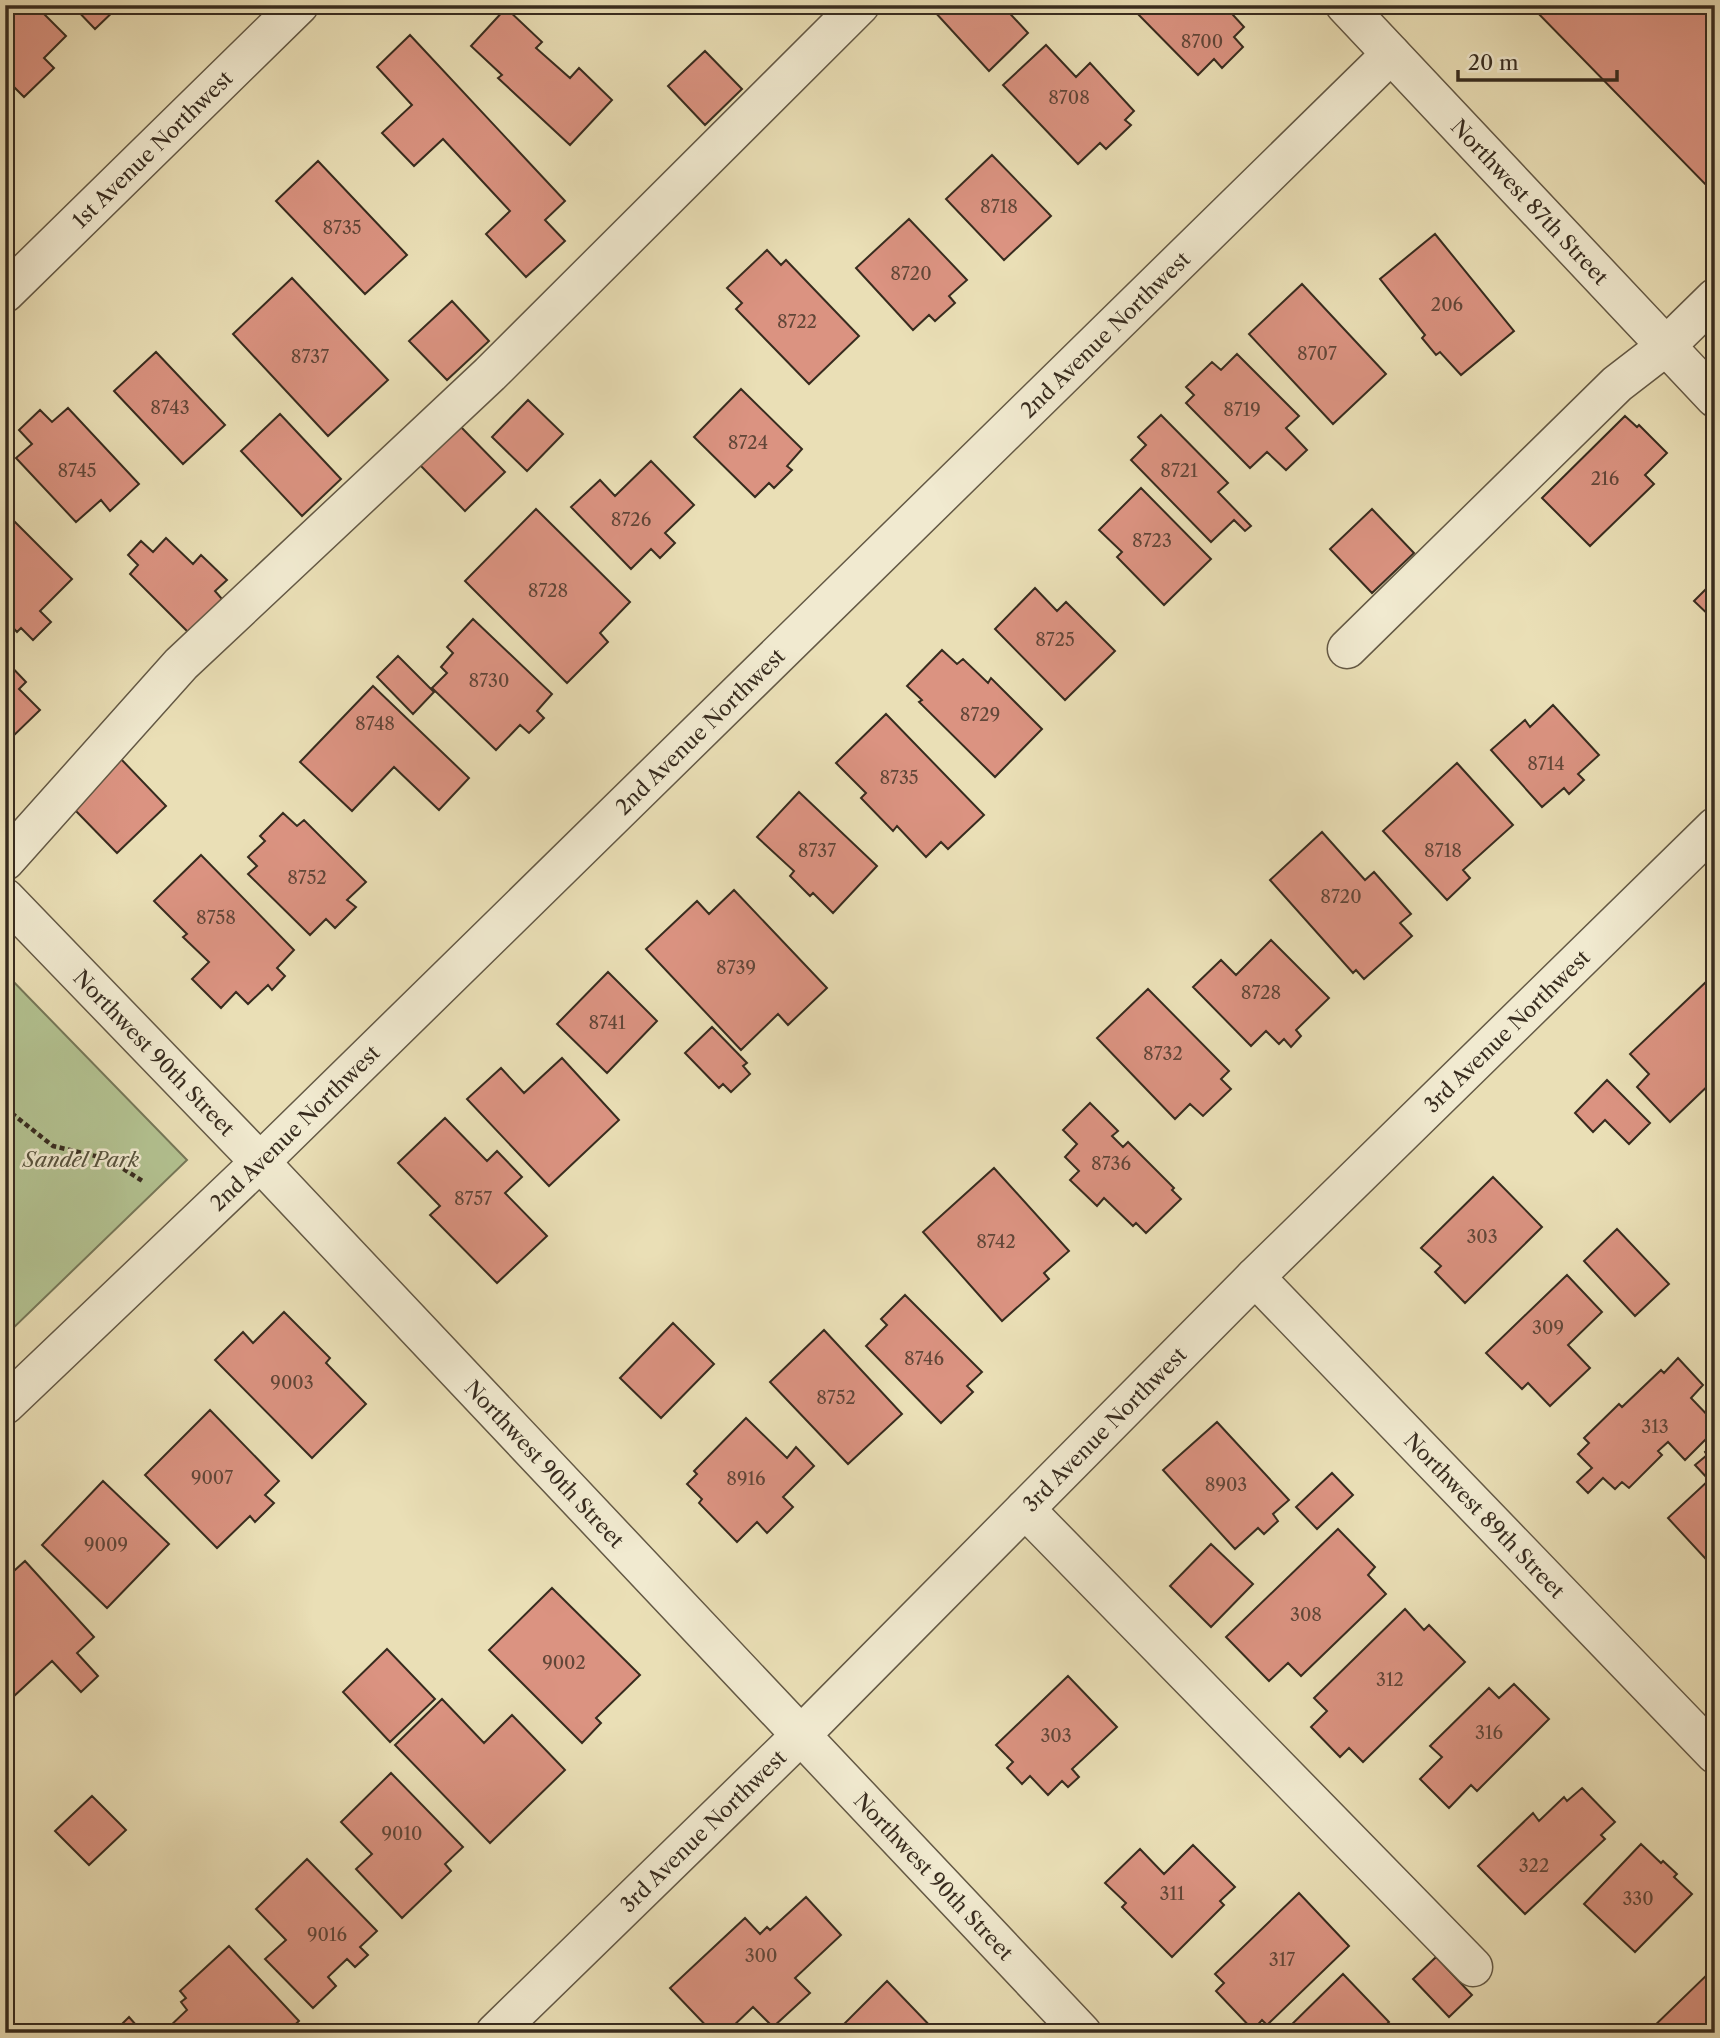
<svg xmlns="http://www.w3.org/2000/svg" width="1720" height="2038" viewBox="0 0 1720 2038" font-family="'Libre Caslon Text',serif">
	<rect width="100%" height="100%" fill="#eadfb6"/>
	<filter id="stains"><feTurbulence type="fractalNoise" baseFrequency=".00286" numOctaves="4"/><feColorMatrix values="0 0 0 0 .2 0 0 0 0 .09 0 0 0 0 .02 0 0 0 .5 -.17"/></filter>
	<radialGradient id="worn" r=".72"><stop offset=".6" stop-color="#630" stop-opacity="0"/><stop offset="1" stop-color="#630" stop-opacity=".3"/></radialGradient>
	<path fill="#b3c291" stroke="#767758" stroke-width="2" d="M5,973l182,187 -182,176z"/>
	<path fill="#db9381" stroke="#382c1f" stroke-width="2" d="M5,5h46l-8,8 23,23 -22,22 10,10 -30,29 -19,-19z
		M72,5h48l-25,24z
		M940,5h62l26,28 -39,38 -55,-60z
		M1129,5h95l20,22 -10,10 9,10 -21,21 -8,-9 -16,16z
		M1530,5h185v176l-7,6z
		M506,8l36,34 -6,6 34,30 9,-10 33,32 -42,45 -72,-67 4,-3 -31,-29z
		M410,35l155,166 -20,19 20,21 -39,36 -40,-43 24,-23 -67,-72 -29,27 -32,-33 30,-28 -35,-38z
		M1046,45l30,32 14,-14 44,48 -9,9 6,5 -25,24 -6,-6 -22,21 -75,-79z
		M705,51l37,38 -37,36 -37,-39z
		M992,155l59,61 -47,44 -58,-61z
		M318,161l89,94 -42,39 -89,-93z
		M909,219l58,61 -18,16 6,7 -20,18 -6,-6 -16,15 -57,-62z
		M1435,234l79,97 -53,44 -21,-23 -4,3 -14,-17 3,-3 -45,-56z
		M767,250l14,15 5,-5 73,76 -50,48 -73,-75 6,-6 -15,-15z
		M292,278l96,102 -60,56 -95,-102z
		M1302,284l84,90 -53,50 -84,-90z
		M452,301l37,40 -42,39 -38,-39z
		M156,352l69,73 -42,39 -69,-73z
		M1237,354l62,62 -13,12 21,22 -21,20 -19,-18 -17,16 -64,-65 8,-8 -8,-8 26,-25 9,8z
		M741,389l61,60 -15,17 5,4 -18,18 -5,-5 -14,14 -61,-60z
		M528,400l35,34 -36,37 -35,-34z
		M68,408l71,76 -29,27 -9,-11 -25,22 -60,-64 16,-14 -13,-14 21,-20 12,12z
		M280,414l61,65 -39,37 -61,-65z
		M1161,415l67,68 -10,9 33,34 -6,5 -11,-11 -23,22 -80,-82 15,-15 -8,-8z
		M1625,416l12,11 2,-2 28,28 -22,22 9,9 -64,62 -48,-48z
		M459,425l46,47 -40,39 -46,-47z
		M651,461l43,44 -29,28 10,10 -15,15 -9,-9 -20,20 -60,-62 29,-27 15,16z
		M1141,488l70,71 -47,46 -47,-48 5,-5 -23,-22z
		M536,509l94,93 -30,31 8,9 -41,41 -102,-102z
		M1372,509l42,44 -42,40 -42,-44z
		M5,512l67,67 -32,32 11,11 -18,18 -12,-12 -4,4 -12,-13z
		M166,538l27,26 8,-9 26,25 -12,11 7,8 -33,34 -59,-59 8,-9 -10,-10 13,-14 12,11z
		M1715,580v41l-21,-20z
		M1035,588l22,23 9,-9 49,49 -50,49 -70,-71z
		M473,619l79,75 -15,17 7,7 -15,15 -9,-8 -24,25 -64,-62 15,-15 -6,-6 12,-14 -6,-6z
		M942,650l15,14 6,-5 25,24 3,-5 51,51 -47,48 -76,-75 3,-2 -15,-14z
		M398,656l36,36 -21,22 -36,-37z
		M5,660l21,22 -7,7 21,21 -35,34z
		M373,686l96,92 -30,32 -45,-43 -42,44 -52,-49z
		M1553,705l46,50 -21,19 6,6 -15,14 -5,-6 -22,19 -51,-57 34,-30 5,7z
		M886,714l98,101 -36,34 -7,-7 -15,15 -29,-31 -4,5 -32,-33 5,-5 -30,-30z
		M120,758l46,48 -49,47 -46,-47z
		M1457,763l56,62 -50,45 7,8 -23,22 -64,-69z
		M799,792l78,74 -44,47 -20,-20 -3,3 -20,-20 4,-5 -37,-34z
		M283,813l14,13 7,-6 62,62 -19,18 9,7 -21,21 -9,-9 -16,16 -62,-61 9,-8 -9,-9 17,-16 -5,-5z
		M1322,832l43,48 9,-8 37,42 -11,9 12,13 -48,43 -8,-9 -3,3 -83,-93z
		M201,855l93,95 -17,18 8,8 -13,14 -4,-5 -20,19 -12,-12 -15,16 -29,-29 17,-17 -26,-25 4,-3 -33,-33z
		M734,890l93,98 -39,37 -10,-11 -37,36 -95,-101 51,-48 12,13z
		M1271,940l58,58 -33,32 5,6 -10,11 -7,-8 -5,5 -13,-13 -15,15 -58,-59 28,-27 15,15z
		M608,972l49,49 -50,52 -50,-49z
		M1707,981l8,8v90l-45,43 -33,-35 12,-13 -19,-20z
		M1148,989l81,82 -8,8 10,10 -28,27 -13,-12 -15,15 -78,-81z
		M712,1027l35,36 -4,3 7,8 -19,18 -8,-8 -4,4 -34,-35z
		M562,1058l57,62 -70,66 -82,-87 34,-31 23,25z
		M1607,1080l43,43 -21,21 -24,-24 -12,12 -18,-19z
		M1090,1103l28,28 -6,5 11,11 5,-5 46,46 -2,2 9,9 -35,34 -10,-10 -3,3 -29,-28 -7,8 -27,-26 9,-9 -14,-14 12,-13 -14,-14z
		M445,1118l42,43 10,-10 25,26 -17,16 42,43 -50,47 -67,-68 10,-9 -42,-43z
		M994,1168l75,83 -25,22 5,6 -47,42 -79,-89z
		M1493,1177l49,50 -77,76 -30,-31 6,-6 -20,-18z
		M1617,1229l52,55 -34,32 -51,-55z
		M1567,1275l35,37 -34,33 22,23 -40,38 -22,-23 -6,6 -36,-36z
		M905,1295l77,77 -15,14 6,6 -32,31 -75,-77 21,-21 -6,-6z
		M284,1312l46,46 -4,5 40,41 -54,54 -97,-98 28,-28 10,11z
		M673,1323l41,41 -53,54 -41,-40z
		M824,1330l78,84 -54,50 -78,-82z
		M1678,1358l25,27 -12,13 24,25v7l-30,30 -17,-18 -10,9 4,4 -33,33 -7,-6 -7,7 -12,-11 -15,15 -11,-11 15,-14 -14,-14 11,-11 -5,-5 35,-34 3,3 39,-37 3,3z
		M210,1410l69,71 -14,14 9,8 -19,19 -5,-6 -33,32 -72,-73z
		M746,1418l41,40 9,-11 18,19 -31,31 10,10 -26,26 -10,-11 -20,20 -38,-39 3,-4 -15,-15 10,-10 -3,-3z
		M1217,1422l72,78 -16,14 5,7 -14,13 -6,-6 -23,21 -72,-79z
		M1715,1443v126l-47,-51 41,-38 -14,-15 12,-10 -2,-3z
		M1332,1473l21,22 -36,34 -21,-22z
		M103,1481l66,63 -62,64 -65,-63z
		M1338,1529l37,38 -7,8 18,19 -85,82 -13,-13 -19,18 -43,-44z
		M1211,1544l42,40 -42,43 -41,-41z
		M25,1561l69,76 -17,16 21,23 -17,16 -29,-31 -39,36 -8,-9v-109z
		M552,1588l88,87 -44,43 5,5 -19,20 -93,-93z
		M1405,1609l19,21 5,-5 36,37 -102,100 -14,-14 -9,9 -29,-30 16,-16 -13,-13z
		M387,1649l48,50 -45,43 -47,-50z
		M1068,1676l49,51 -45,42 7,8 -11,10 -6,-6 -14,14 -18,-19 -8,8 -15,-16 6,-6 -17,-17z
		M1514,1684l35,35 -72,72 -6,-6 -22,23 -29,-29 22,-22 -12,-11 59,-58 10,10z
		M442,1699l42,44 28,-28 53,55 -75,73 -95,-98z
		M391,1773l72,74 -18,17 6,7 -49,47 -46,-49 16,-15 -31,-32z
		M1582,1788l33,34 -14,13 4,4 -80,75 -47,-48 55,-53 6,8 25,-24 3,4z
		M92,1796l34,34 -37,35 -34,-34z
		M1641,1844l20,19 2,-2 14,13 -3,3 18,17 -57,58 -51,-48z
		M1193,1845l42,42 -15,14 4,4 -52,52 -50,-50 4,-4 -21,-20 35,-34 24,25z
		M307,1859l70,72 -17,16 8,8 -13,12 -8,-8 -19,18 8,9 -23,22 -48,-49 21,-19 -30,-31z
		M1299,1893l50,53 -82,79 -5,-5 -9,10 -37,-39 8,-8 -9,-9z
		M806,1897l35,38 -46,43 15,15 -37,34 -20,-20 -27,26h-13l-43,-45 75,-70 15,16 7,-7 3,3z
		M229,1946l70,75 -13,12h-113l-5,-5 19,-18 -6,-8 5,-4 -6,-7z
		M1436,1957l36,38 -23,22 -36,-38z
		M1715,1967v66h-68z
		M1343,1974l46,48 -11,11h-95z
		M887,1981l50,52h-95l-3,-4z
		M129,2017l14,16h-30z"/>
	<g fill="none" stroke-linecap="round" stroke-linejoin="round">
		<g stroke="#645945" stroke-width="41">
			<g id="minor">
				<path id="s1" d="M1345,5l370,393"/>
				<path id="s2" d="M5,293l294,-288"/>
				<path d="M1347,649l270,-265 48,-37 50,-49"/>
				<path d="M5,861l176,-197 309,-290 370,-369"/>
				<path id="s3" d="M5,898l255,264 822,871"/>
				<path id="s4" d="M1255,1277l460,477"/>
				<path id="s5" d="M5,1405l255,-243 1131,-1108"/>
				<path d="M1025,1509l448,458"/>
				<path id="s6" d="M495,2033l305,-297 455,-459 460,-450"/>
			</g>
		</g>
		<path stroke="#382c1f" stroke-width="4.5" stroke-dasharray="5 3.5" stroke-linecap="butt" d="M5,1108l48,38 55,13 36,23"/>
		<use href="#minor" stroke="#f1ead0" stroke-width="38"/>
	</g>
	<g text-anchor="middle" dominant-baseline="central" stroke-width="5" stroke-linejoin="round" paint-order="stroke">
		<g font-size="18" fill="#614638">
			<text x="1202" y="42">8700</text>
			<text x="1069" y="98">8708</text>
			<text x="999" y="207">8718</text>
			<text x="342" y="228">8735</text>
			<text x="911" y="274">8720</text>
			<text x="1447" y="305">206</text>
			<text x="797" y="322">8722</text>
			<text x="1317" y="354">8707</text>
			<text x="310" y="357">8737</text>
			<text x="170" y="408">8743</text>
			<text x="1242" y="410">8719</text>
			<text x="748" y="443">8724</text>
			<text x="77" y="471">8745</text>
			<text x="1179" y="471">8721</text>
			<text x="1605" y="479">216</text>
			<text x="631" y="520">8726</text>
			<text x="1152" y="541">8723</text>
			<text x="548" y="591">8728</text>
			<text x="1055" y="640">8725</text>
			<text x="489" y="681">8730</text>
			<text x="980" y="715">8729</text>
			<text x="375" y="724">8748</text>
			<text x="1546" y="764">8714</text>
			<text x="899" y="778">8735</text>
			<text x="817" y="851">8737</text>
			<text x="1443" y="851">8718</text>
			<text x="307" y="878">8752</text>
			<text x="1341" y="897">8720</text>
			<text x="216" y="918">8758</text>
			<text x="736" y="968">8739</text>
			<text x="1261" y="993">8728</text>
			<text x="607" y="1023">8741</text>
			<text x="1163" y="1054">8732</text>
			<text x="1111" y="1164">8736</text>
			<text x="473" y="1199">8757</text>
			<text x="1482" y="1237">303</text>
			<text x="996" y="1242">8742</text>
			<text x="1548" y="1328">309</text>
			<text x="924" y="1359">8746</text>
			<text x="292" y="1383">9003</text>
			<text x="836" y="1398">8752</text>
			<text x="1655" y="1427">313</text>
			<text x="212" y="1478">9007</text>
			<text x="746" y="1479">8916</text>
			<text x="1226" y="1485">8903</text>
			<text x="106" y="1545">9009</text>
			<text x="1306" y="1615">308</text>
			<text x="564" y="1663">9002</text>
			<text x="1390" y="1680">312</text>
			<text x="1489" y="1733">316</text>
			<text x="1056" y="1736">303</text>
			<text x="402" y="1834">9010</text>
			<text x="1534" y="1866">322</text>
			<text x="1172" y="1894">311</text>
			<text x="1638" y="1899">330</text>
			<text x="327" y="1935">9016</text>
			<text x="761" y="1956">300</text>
			<text x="1282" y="1960">317</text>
		</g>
		<g font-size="21" fill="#382c1f" stroke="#f1ead0">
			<text stroke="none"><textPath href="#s2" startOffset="206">1st Avenue Northwest</textPath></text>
			<text stroke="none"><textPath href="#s1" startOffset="270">Northwest 87th Street</textPath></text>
			<text stroke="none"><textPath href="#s5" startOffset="1535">2nd Avenue Northwest</textPath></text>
			<text stroke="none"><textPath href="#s5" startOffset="968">2nd Avenue Northwest</textPath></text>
			<text stroke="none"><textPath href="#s6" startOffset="1424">3rd Avenue Northwest</textPath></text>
			<text stroke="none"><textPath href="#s3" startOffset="215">Northwest 90th Street</textPath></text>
			<text stroke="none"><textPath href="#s5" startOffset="401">2nd Avenue Northwest</textPath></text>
			<text stroke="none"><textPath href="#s6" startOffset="858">3rd Avenue Northwest</textPath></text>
			<text stroke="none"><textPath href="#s3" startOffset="782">Northwest 90th Street</textPath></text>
			<text stroke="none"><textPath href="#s4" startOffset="331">Northwest 89th Street</textPath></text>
			<text stroke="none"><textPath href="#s6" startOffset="290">3rd Avenue Northwest</textPath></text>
			<text stroke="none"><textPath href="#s3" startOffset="1349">Northwest 90th Street</textPath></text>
		</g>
		<g font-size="21" font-style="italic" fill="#57523c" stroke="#f1ead0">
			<text x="81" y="1159">Sandel Park</text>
		</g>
	</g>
	<rect width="1720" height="2038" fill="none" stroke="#eadfb6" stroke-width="28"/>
	<rect x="7" y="7" width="1706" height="2024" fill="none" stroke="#382c1f" stroke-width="3.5"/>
	<rect x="14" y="14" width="1692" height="2010" fill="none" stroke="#382c1f" stroke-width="2"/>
	<path d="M1458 70v10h159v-10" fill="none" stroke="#382c1f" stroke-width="3.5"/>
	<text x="1468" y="70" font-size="21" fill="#382c1f" stroke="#f1ead0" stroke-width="5" paint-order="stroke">20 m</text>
	<rect width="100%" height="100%" filter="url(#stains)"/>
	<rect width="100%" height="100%" fill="url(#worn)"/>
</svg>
